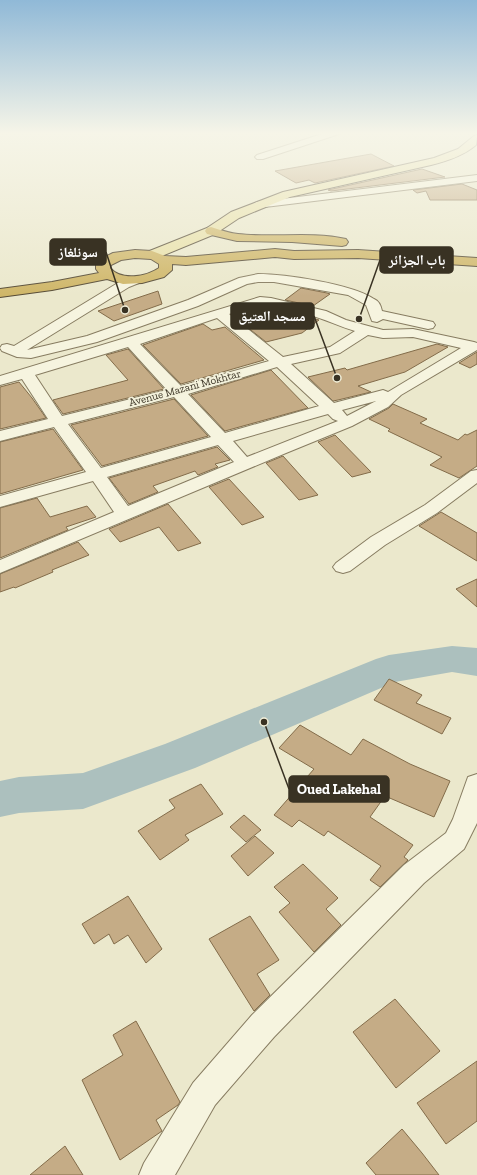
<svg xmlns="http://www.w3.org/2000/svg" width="477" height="1175" viewBox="0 0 477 1175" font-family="'Zilla Slab','Noto Naskh Arabic',serif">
	<rect width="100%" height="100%" fill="#ebe8cc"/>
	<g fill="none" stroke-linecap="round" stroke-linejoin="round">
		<path fill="#acc0be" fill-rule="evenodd" d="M452,646l25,2v28l-25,-4 -57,10 -200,86 -112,41 -64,4 -19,4v-36l19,-4 64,-4 82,-29 211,-85 13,-4z"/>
	</g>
	<path fill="#c5ac86" stroke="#836c4a" d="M371,154l23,12 -79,17 -6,-3 -13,3 -21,-12z
		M422,169l23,8 -114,14 -3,-1z
		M462,184l15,6v10h-47l-4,-9 -9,2 -4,-3z
		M301,288l26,5 3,1 -17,12 -28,-6z
		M158,291l4,13 -48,17 -16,-10z
		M258,307l2,2 8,-2 14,3 37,10 -17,13 -36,9 -24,-19 5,-2 -10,-8z
		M203,324l9,6 13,-3 39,33 -83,24 -38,-39z
		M437,344l11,3 -43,25 -47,14 13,6 -33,8 -5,1 -25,-24 37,-9 2,2z
		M128,349l36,40 -101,25 -10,-14 75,-20 -22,-25z
		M477,352v12l-7,4 -11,-5z
		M271,370l37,38 -83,23 -34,-36z
		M19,382l13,16 14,20 -46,11v-42z
		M174,399l34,37 -106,30 -31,-41z
		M393,404l34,15 -7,4 38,17 7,-6 2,1 10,-5v36l-18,12 -29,-13 12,-8 -54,-26 2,-2 -21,-10 20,-11z
		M53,429l30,41 -83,24v-52z
		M335,435l36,37 -19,5 -34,-35z
		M217,447l13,13 -15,4 3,3 -20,8 -3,-4 -42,15 5,6 -29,12 -20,-26z
		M283,456l35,39 -19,5 -33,-37z
		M229,479l35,38 -22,8 -33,-38z
		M37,498l13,19 37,-11 9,11 -30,10 2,3 -68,28v-50z
		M168,504l33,39 -23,8 -19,-24 -39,15 -11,-13z
		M441,512l36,21v28l-58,-35z
		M78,542l11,13 -37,15 1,2 -38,16 -1,-1 -14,5v-18z
		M477,579v28l-21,-18z
		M389,679l33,16 -6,8 35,15 -9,16 -68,-34z
		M300,725l51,30 12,-16 47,25 40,17 -16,36 -49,-21 -15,21 43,28 -9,12 4,3 -28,27 -10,-7 11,-14 -53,-35 -4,5 -25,-16 -7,7 -18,-12 40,-46 -35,-21z
		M201,784l22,30 -38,21 4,5 -29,20 -22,-29 37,-23 -6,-8z
		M244,815l17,15 -15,12 -16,-15z
		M255,836l19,17 -26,23 -17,-20z
		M303,864l35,34 -12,11 15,16 -27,27 -35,-40 11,-9 -16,-16z
		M128,896l34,53 -16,14 -18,-28 -14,9 -5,-10 -15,10 -12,-20z
		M250,916l29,44 -22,14 13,21 -16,16 -45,-72z
		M395,999l45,52 -44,37 -43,-56z
		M136,1021l44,81 -2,3 -22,15 6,11 -42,29 -38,-80 41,-25 -10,-20z
		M477,1061v60l-31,23 -29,-41z
		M402,1129l20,24 17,22h-63l-10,-12z
		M65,1146l18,29h-53z"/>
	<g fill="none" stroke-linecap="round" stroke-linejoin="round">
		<g stroke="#877c61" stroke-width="2">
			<path id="street" d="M328,132h12l-1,2 -76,25h-6l-2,-2 2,-2z
				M477,175v6l-220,27 -5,-3 5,-3z
				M258,274c27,0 94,10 116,25 5,2 7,7 8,12l51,11 2,3 -2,3 -5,1 -45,-10 -6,3 -5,-1 -6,-16 -18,-10 -74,-13h-16l-11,2 -49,22 -101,36 -66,16 -14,-1 -15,-6 -2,-3 2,-3 5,-1 7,2 107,-65c6,-2 12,-5 18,-4l2,3 -2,3 -10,4 -102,63 60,-14 101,-36 51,-22z
				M260,297l11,1 55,13 20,9 37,10 30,-1 61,13 3,1v7l-76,45 -13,12 -36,19 -66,27 -286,120v-13l114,-48 -21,-31 -93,26v-11l86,-24 -32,-45 -54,14v-10l48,-12 -26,-40 -22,6v-9zM261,305c18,2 38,6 55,12 13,4 25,10 39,14l-25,16 -47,10 -54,-43zM217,318l52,43 -88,25 -41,-42zM368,335l15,3 30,-1 48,11 -73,44 -5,-2 -49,13 -43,-39 49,-11zM128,347l39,43 -105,26 -27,-41zM277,367l42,39 -94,27 -37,-39zM174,397l37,40 -110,31 -33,-44zM376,401l-29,15 -5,-6zM328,414l5,5 5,2 -91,36 -14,-16zM218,445l16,17 -106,44 -21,-29z
				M477,470v13l-40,30 -52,32 -35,26 -7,2 -7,-2 -3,-4 3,-4 35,-26 54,-32 46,-34z
				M477,774v49l-13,26 -40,34 -150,154 -59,68 -40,70h-36l5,-12 49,-80 59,-68 152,-150 42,-32 7,-14 15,-42z"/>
		</g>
		<g stroke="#554a35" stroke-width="2">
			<path id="primary" d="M477,135l-1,10c-13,11 -29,16 -45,20l-141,32 -51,21 -24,16 -58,24h-10l-2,-3 2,-3 60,-24 24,-16 52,-20 151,-34 24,-9 16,-13z"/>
		</g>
		<g stroke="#554a35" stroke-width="2">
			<path id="highway" d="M211,227c9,3 18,6 27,7 36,4 73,-3 108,5l2,3 -2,3 -4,1 -50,-4 -55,-1 -30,-7 -2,-3 2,-3z
				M275,249l19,2 64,-1 119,8v8l-119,-8 -64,1 -19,-2 -89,8 -14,-1v6l-8,7 -22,6 -19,1 -16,-5 -55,11 -52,7v-8l52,-7 47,-9 -3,-4v-4l5,-6 12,-6 22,-3 17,1 13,5 21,1zM135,258l16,1 8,5v4c-13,9 -38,13 -49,0l1,-3 10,-5z"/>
		</g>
		<use href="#street" fill="#f6f4df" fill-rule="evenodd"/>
		<use href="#primary" fill="#e9e1a9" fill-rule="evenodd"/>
		<use href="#highway" fill="#cfb668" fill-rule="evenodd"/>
	</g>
	<linearGradient id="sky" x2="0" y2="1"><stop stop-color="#90b9d7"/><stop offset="0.45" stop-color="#f6f5e8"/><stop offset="1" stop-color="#f6f5e8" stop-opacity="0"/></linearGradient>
	<rect width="477" height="296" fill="url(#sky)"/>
	<g text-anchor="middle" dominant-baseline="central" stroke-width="3.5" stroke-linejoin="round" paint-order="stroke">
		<g font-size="11" fill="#393223" stroke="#f3f1db">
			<text transform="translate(185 388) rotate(-15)">Avenue Mazani Mokhtar</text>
		</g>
	</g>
	<path fill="none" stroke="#393223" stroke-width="1.5" d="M125 310L106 252M359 319L380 260M337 378L314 316M264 722L289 789"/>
	<g fill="#393223" stroke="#f3f1db" stroke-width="1.5">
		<circle cx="125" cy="310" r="4"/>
		<circle cx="359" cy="319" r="4"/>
		<circle cx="337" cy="378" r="4"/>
		<circle cx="264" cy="722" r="4"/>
	</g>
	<g fill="#393223" stroke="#393223" stroke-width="1.5">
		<rect x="50" y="239" width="56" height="26" rx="4"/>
		<rect x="380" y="247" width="73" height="26" rx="4"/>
		<rect x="231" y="303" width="83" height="26" rx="4"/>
		<rect x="289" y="776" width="100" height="26" rx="4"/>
	</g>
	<g font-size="14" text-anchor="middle" font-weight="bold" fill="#fff">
		<text x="78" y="257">سونلغاز</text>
		<text x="417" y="265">باب الجزائر</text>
		<text x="272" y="321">مسجد العتيق</text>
		<text x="339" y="794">Oued Lakehal</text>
	</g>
</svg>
